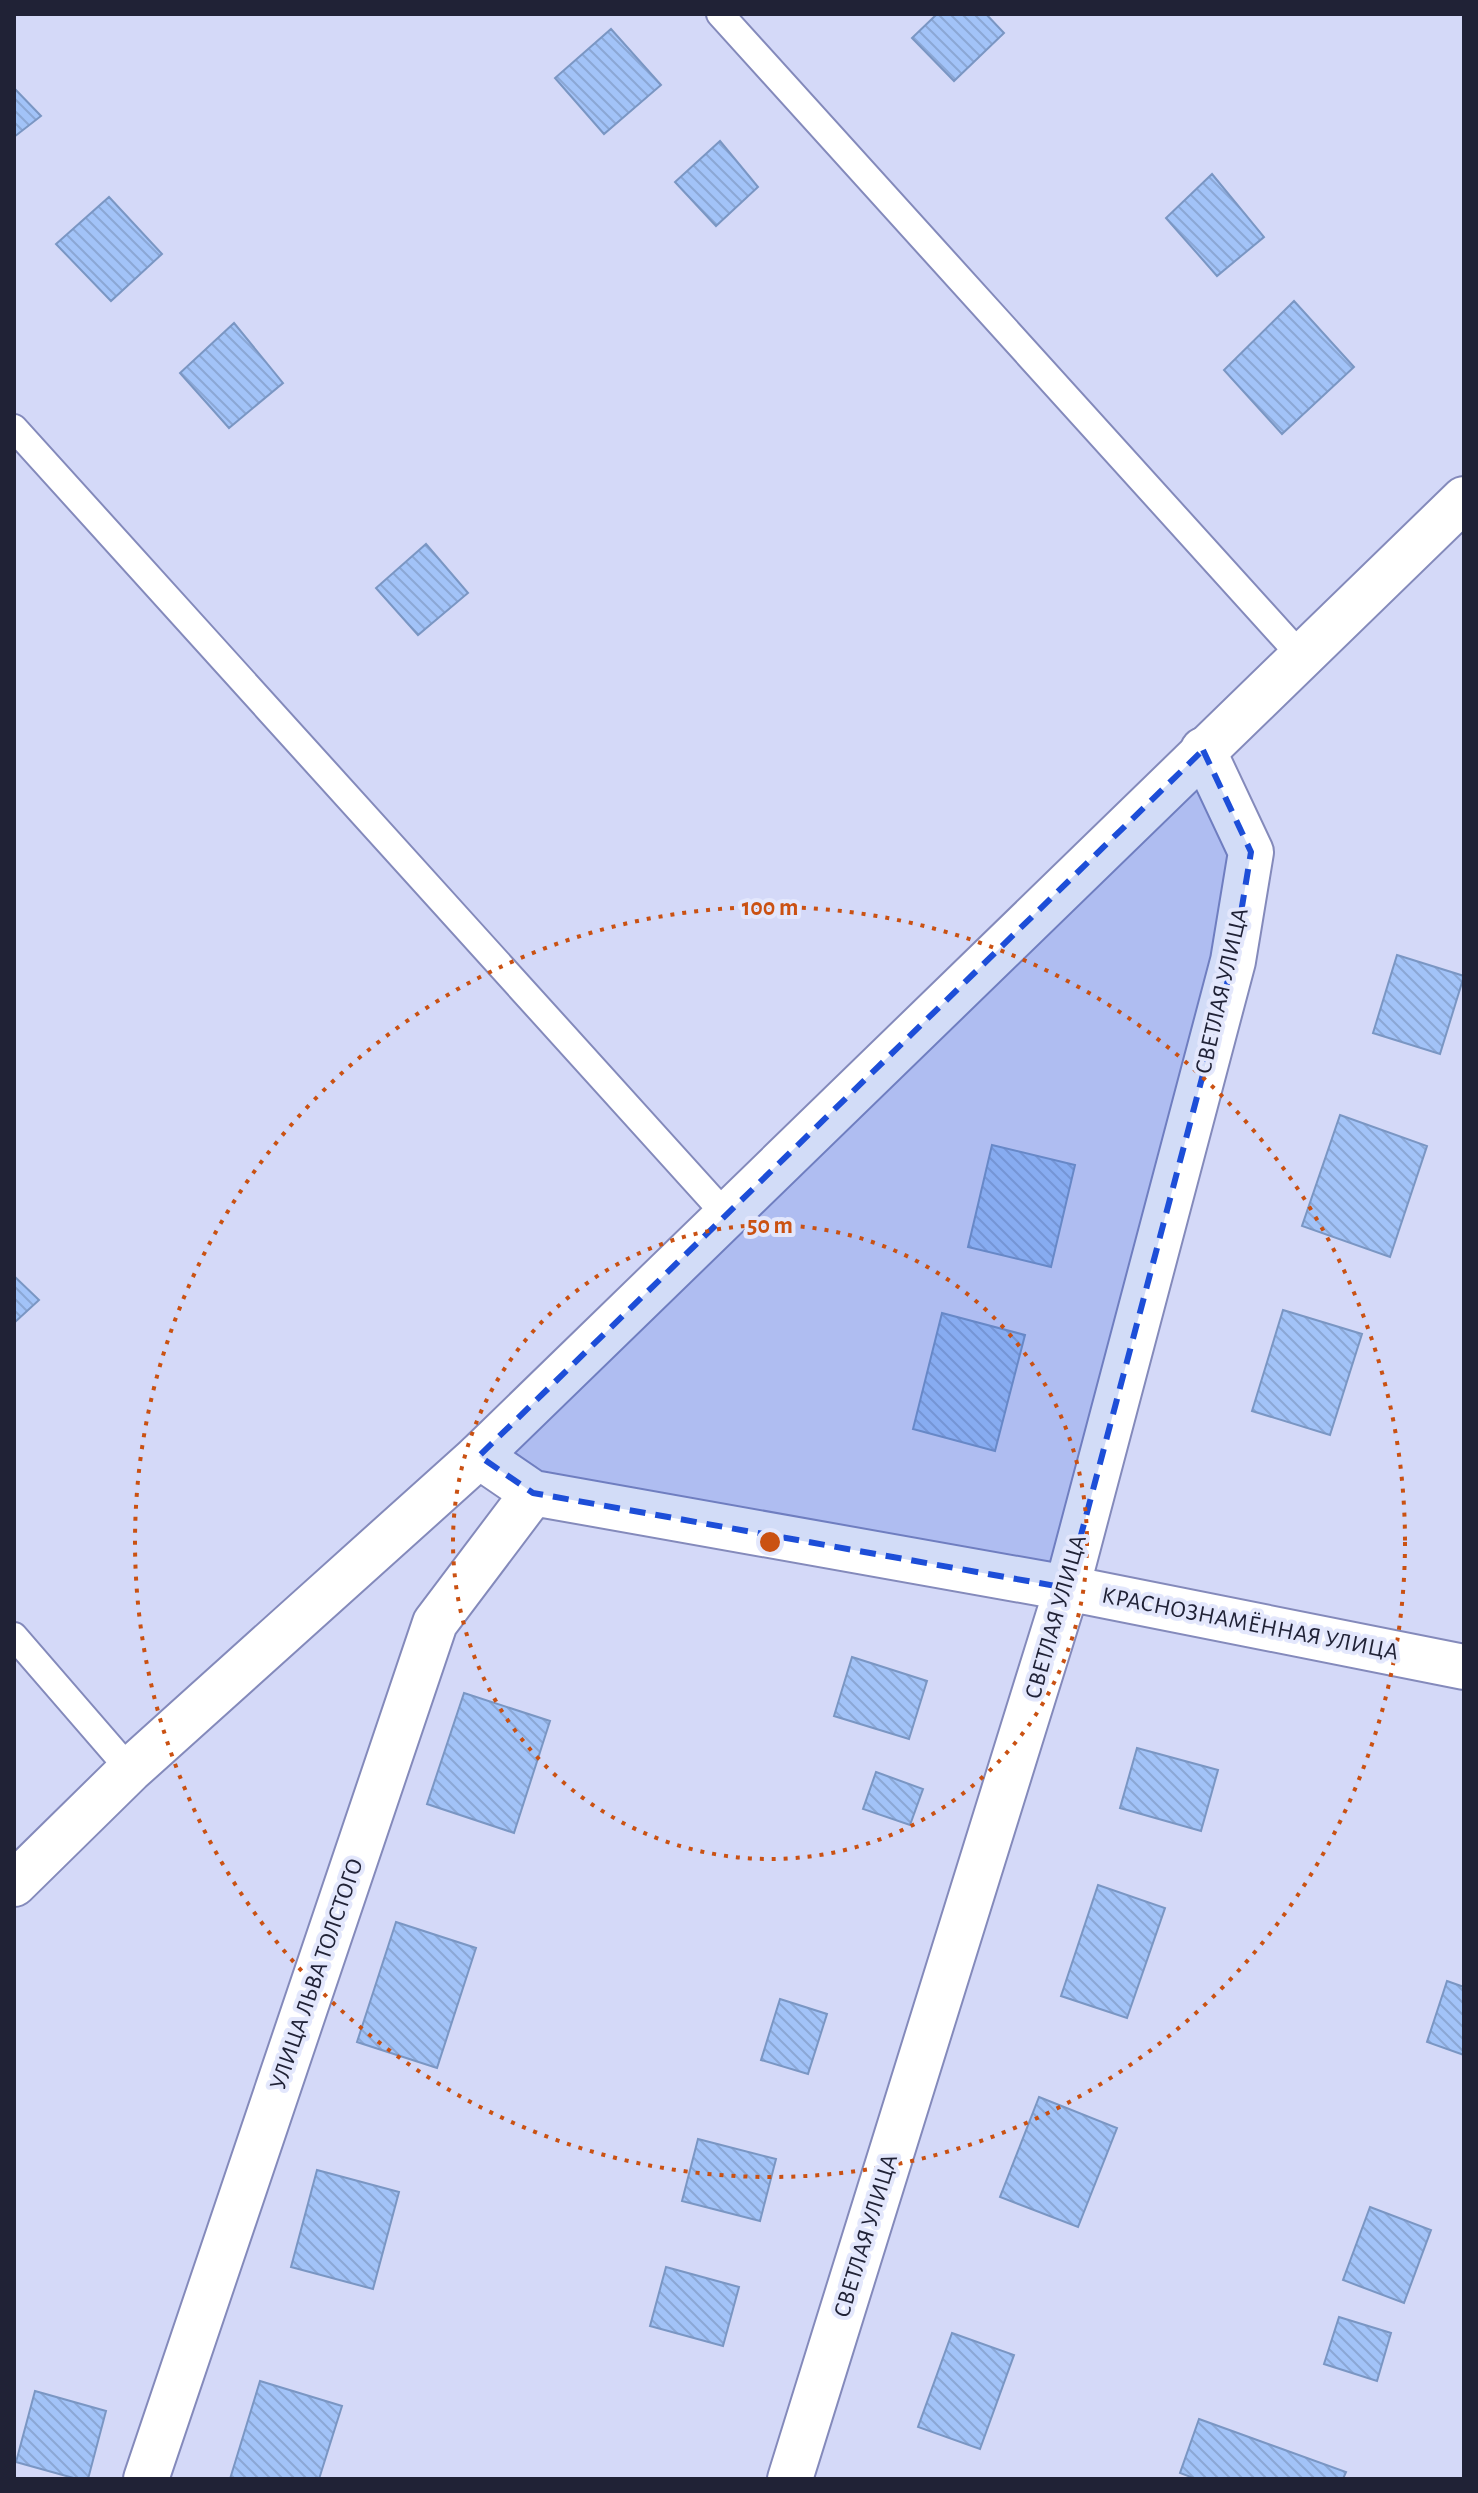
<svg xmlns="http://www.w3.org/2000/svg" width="1478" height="2493" viewBox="0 0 1478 2493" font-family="'Alegreya Sans',sans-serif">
	<defs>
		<pattern id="building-back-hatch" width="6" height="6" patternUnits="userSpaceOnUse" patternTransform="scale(2)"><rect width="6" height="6" fill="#a2c3f8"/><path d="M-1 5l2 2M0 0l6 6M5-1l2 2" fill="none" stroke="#8ba7d5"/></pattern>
	</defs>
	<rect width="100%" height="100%" fill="#d4d9f8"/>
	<path fill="url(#building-back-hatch)" stroke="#7a96c3" stroke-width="2" d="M937,14h49l18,19 -50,48 -42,-43z
		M611,29l50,56 -57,49 -49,-56z
		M14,88l27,28 -27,21z
		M720,141l38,46 -42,39 -41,-44z
		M1212,174l52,63 -47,39 -51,-58z
		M109,197l53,57 -51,47 -55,-57z
		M1294,301l60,66 -72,67 -58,-64z
		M234,323l49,60 -54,45 -49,-55z
		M426,544l42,49 -50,42 -42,-47z
		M1397,955l67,21 -24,78 -67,-21z
		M1340,1115l87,31 -37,111 -88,-31z
		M992,1145l83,20 -24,102 -83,-20z
		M14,1276l25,24 -25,23z
		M1283,1310l79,24 -32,101 -78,-24z
		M942,1313l83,22 -30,116 -82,-22z
		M852,1657l75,24 -18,58 -75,-23z
		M464,1693l86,28 -36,112 -87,-29z
		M1137,1748l81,22 -17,61 -81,-23z
		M876,1772l47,17 -13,36 -47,-16z
		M1098,1885l67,23 -38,110 -66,-22z
		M396,1922l80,26 -39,120 -80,-26z
		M1447,1981l17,6v68l-37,-13z
		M780,1999l47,15 -19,60 -47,-14z
		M1039,2097l78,31 -39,99 -78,-30z
		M698,2139l78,20 -16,62 -78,-20z
		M317,2170l82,22 -26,97 -82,-22z
		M1370,2207l61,23 -27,73 -61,-23z
		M666,2267l73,20 -16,59 -73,-20z
		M1339,2317l52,16 -14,48 -53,-17z
		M952,2333l62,22 -34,94 -62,-22z
		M260,2381l82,25 -23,73h-89z
		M35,2391l71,20 -18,68h-11l-61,-17z
		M1199,2419l147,53 -3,7h-147l-16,-6z"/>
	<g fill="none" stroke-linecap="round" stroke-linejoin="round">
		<g stroke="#848abb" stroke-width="30">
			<path id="lane" d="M720,14l582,643
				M14,428l712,787
				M14,1636l116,134"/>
		</g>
		<g stroke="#848abb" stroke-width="48">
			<path id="street" d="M479,1456l54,37 534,95 397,79
				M146,2479l289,-856 98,-130
				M790,2479l277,-891 166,-627 18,-109 -48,-102"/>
		</g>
		<g stroke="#848abb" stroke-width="48">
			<path id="secondary" d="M14,1884l116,-114 349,-314 985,-957"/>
		</g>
		<use href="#lane" stroke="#fff" stroke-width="26"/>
		<use href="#street" stroke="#fff" stroke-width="44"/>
		<use href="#secondary" stroke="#fff" stroke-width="44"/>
	</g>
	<path fill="#1d4ed8" fill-opacity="0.2" stroke="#1d4ed8" stroke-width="6" stroke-dasharray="16 10" stroke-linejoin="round" d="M1203,750l48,102 -18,109 -166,627 -534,-95 -54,-37z"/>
	<g fill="none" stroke="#ca5112" stroke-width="4" stroke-dasharray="4 8">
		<circle cx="770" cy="1542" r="317"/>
		<circle cx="770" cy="1542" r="635"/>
	</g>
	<g text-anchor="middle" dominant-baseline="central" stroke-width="8" stroke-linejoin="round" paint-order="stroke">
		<g font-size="24" fill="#202236" stroke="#e3e7fc">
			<text transform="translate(1222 991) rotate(-77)">СВЕТЛАЯ УЛИЦА</text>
			<text transform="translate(1056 1617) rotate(-74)">СВЕТЛАЯ УЛИЦА</text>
			<text transform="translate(1250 1624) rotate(11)">КРАСНОЗНАМЁННАЯ УЛИЦА</text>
			<text transform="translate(317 1974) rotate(-71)">УЛИЦА ЛЬВА ТОЛСТОГО</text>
			<text transform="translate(866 2236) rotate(-73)">СВЕТЛАЯ УЛИЦА</text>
		</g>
	</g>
	<circle cx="770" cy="1542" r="12" fill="#ca5112" stroke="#e3e7fc" stroke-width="4"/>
	<g font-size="24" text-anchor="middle" font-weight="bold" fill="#ca5112" stroke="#e3e7fc" stroke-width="8" stroke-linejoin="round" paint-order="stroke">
		<text x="770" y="915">100 m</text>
		<text x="770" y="1233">50 m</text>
	</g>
	<rect width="1478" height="2493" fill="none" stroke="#202236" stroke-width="32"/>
</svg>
